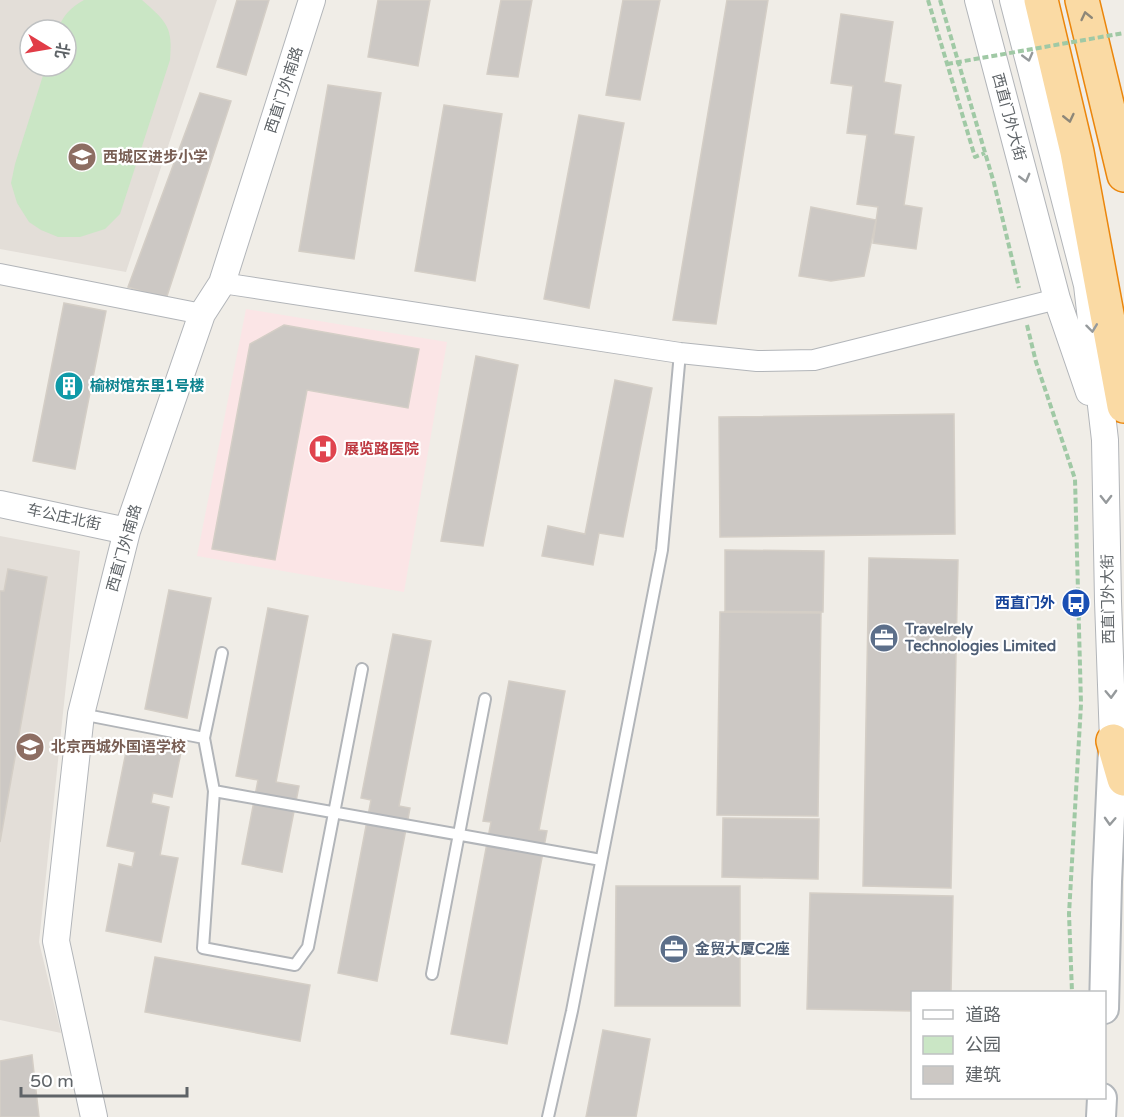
<svg xmlns="http://www.w3.org/2000/svg" width="1124" height="1117" viewBox="0 0 1124 1117" font-family="'Varela Round','Noto Sans SC',sans-serif">
	<rect width="100%" height="100%" fill="#f0ede7"/>
	<path fill="#e3ded8" fill-rule="evenodd" d="M0,0h217l-91,272 -126,-23zM30,30h36v36h-36z
		M0,536l80,15 -41,391 22,91 -61,-13z"/>
	<path fill="#fbe5e6" d="M246,309l201,33 -43,250 -207,-36z"/>
	<path fill="#cae6c5" d="M84,0h58c25,22 31,27 28,60l-50,154 -15,15 -25,8h-22l-17,-7 -12,-8 -12,-19 -6,-20 4,-19 31,-98h20v-36h-8c4,-14 13,-23 26,-30z"/>
	<path fill="#ccc8c4" stroke="#d4cec6" stroke-width="1.5" d="M237,0h32l-23,75 -29,-8z
		M378,0h52l-12,66 -50,-9z
		M501,0h31l-14,77 -31,-3z
		M623,0h37l-20,100 -34,-5z
		M727,0h41l-52,324 -43,-4z
		M841,14l52,8 -9,60 17,3 -7,49 20,3 -10,68 18,3 -6,41 -43,-6 5,-36 -21,-3 10,-69 -20,-2 6,-47 -22,-3z
		M328,85l53,8 -27,166 -55,-8z
		M200,93l31,8 -65,198 -38,-12z
		M444,105l58,9 -27,167 -60,-10z
		M579,115l45,8 -35,185 -45,-9z
		M811,207l65,13 -12,56 -33,5 -32,-5z
		M64,303l42,8 -31,158 -42,-8z
		M284,325l135,24 -11,59 -101,-18 -32,170 -63,-11 38,-205z
		M476,356l42,9 -35,181 -42,-5z
		M615,380l37,8 -29,149 -24,-4 -6,32 -51,-9 6,-30 37,8z
		M954,414l1,120 -235,3 -1,-120z
		M725,550l99,1 -1,61 -98,-1z
		M869,558l89,2 -7,328 -88,-2z
		M8,569l39,8 -47,265v-251h4z
		M169,590l42,8 -24,120 -42,-9z
		M268,608l40,8 -32,166 23,4 -17,86 -40,-8 16,-84 -22,-4z
		M720,612l101,1 -3,203 -101,-1z
		M393,634l38,7 -32,165 11,2 -33,173 -39,-8 33,-173 -10,-2z
		M509,681l56,10 -26,139 8,1 -40,213 -56,-10 40,-212 -8,-1z
		M128,742l53,10 -9,45 -19,-4 -2,10 18,4 -9,48 18,3 -17,84 -55,-11 13,-67 13,3 3,-15 -28,-6z
		M723,818l96,1 -1,60 -96,-2z
		M616,886h124v120h-125z
		M810,893l143,3 -2,96h-39v19l-105,-2z
		M155,957l155,28 -10,56 -155,-29z
		M603,1030l47,9 -14,78h-50z
		M32,1055l7,62h-39v-56z"/>
	<g fill="none" stroke-linecap="round" stroke-linejoin="round">
		<g stroke="#b2b5b9" stroke-width="14">
			<path id="service" d="M81,714l123,24 10,53 387,69
				M204,738l18,-85
				M214,791l-11,157 92,17 13,-18 54,-278
				M432,974l53,-275
				M548,1117l24,-106 90,-461 18,-197"/>
		</g>
		<g stroke="#b2b5b9" stroke-width="22">
			<path id="minor" d="M0,274l202,40
				M222,283l458,70 77,8 57,-1 243,-61"/>
		</g>
		<g stroke="#b2b5b9" stroke-width="28">
			<path id="tertiary" d="M978,0l79,299 32,93
				M1013,0l74,285 18,155 3,161 5,140
				M0,504l127,27
				M94,1117l-38,-176 25,-227 46,-183 75,-217 20,-31 90,-283"/>
		</g>
		<g stroke="#b3b7bb" stroke-width="32">
			<path id="secondary" d="M1104,1009l3,-127 6,-133
				M1101,1117l1,-19"/>
		</g>
		<g stroke="#eb860c" stroke-width="36">
			<path id="trunk" d="M1041,0l36,152 47,254
				M1082,0l42,175
				M1113,741l11,38"/>
		</g>
		<path stroke="#a0c9a5" stroke-width="4" stroke-dasharray="6 3" stroke-linecap="butt" d="M928,0l47,157 10,-4
			M940,0l54,183 25,105
			M1027,325l9,37 39,117 6,225 -12,210 3,78"/>
		<use href="#service" stroke="#fff" stroke-width="10"/>
		<use href="#minor" stroke="#fff" stroke-width="20"/>
		<use href="#tertiary" stroke="#fff" stroke-width="26"/>
		<use href="#secondary" stroke="#fff" stroke-width="28"/>
		<use href="#trunk" stroke="#fadaa4" stroke-width="33"/>
		<path stroke="#a0c9a5" stroke-width="4" stroke-dasharray="6 3" stroke-linecap="butt" d="M947,64l177,-31"/>
	</g>
	<defs><path id="oneway-chevron" d="M-2-3.5L2.5 0L-2 3.5" fill="none" stroke-width="1.6" stroke-linecap="round" stroke-linejoin="round" transform="scale(1.5)"/></defs>
	<g stroke="#8d8779">
		<use href="#oneway-chevron" transform="translate(1086 16) rotate(-103)"/>
		<use href="#oneway-chevron" transform="translate(1069 118) rotate(77)"/>
	</g>
	<g stroke="#969a9c">
		<use href="#oneway-chevron" transform="translate(1028 57) rotate(75)"/>
		<use href="#oneway-chevron" transform="translate(1025 178) rotate(75)"/>
		<use href="#oneway-chevron" transform="translate(1092 328) rotate(83)"/>
		<use href="#oneway-chevron" transform="translate(1106 499) rotate(89)"/>
		<use href="#oneway-chevron" transform="translate(1111 694) rotate(88)"/>
		<use href="#oneway-chevron" transform="translate(1110 821) rotate(93)"/>
	</g>
	<defs>
		<g id="school-disc" transform="scale(1.5)"><circle r="9.5" fill="#8d6e63" stroke="#fff"/><path d="M0-5L7-2L0 1L-7-2ZM-4 1L0 2.5L4 1V4Q0 6-4 4Z" fill="#fff"/></g>
		<g id="building-disc" transform="scale(1.5)"><circle r="9.5" fill="#0f9aa8" stroke="#fff"/><path d="M-4-6H4V6H1V3H-1V6H-4ZM-2.5-4.3h1.7v1.8h-1.7ZM.8-4.3h1.7v1.8H.8ZM-2.5-1h1.7V.8h-1.7ZM.8-1h1.7V.8H.8Z" fill="#fff"/></g>
		<g id="hospital-disc" transform="scale(1.5)"><circle r="9.5" fill="#e0444e" stroke="#fff"/><path d="M-5-5h3v3.5h4V-5h3V5h-3V1.5h-4V5h-3Z" fill="#fff"/></g>
		<g id="bus-disc" transform="scale(1.5)"><circle r="9.5" fill="#1a4fb4" stroke="#fff"/><path d="M-5-6H5V4H4V6H2V4H-2V6H-4V4H-5ZM-3.5-4V0h7V-4ZM-3.5 1.2v1.5H-2V1.2ZM2 1.2v1.5H3.5V1.2Z" fill="#fff"/></g>
		<g id="office-disc" transform="scale(1.5)"><circle r="9.5" fill="#5c6f8a" stroke="#fff"/><path d="M-6-3h4V-5.5h4V-3h4V5H-6ZM-1-4.5V-3h2v-1.5ZM-6 0V1H6V0Z" fill="#fff"/></g>
	</defs>
	<g fill-rule="evenodd">
		<use href="#school-disc" x="82" y="157"/>
		<use href="#building-disc" x="69" y="386"/>
		<use href="#hospital-disc" x="323" y="449"/>
		<use href="#bus-disc" x="1076" y="603"/>
		<use href="#office-disc" x="884" y="638"/>
		<use href="#school-disc" x="30" y="747"/>
		<use href="#office-disc" x="674" y="949"/>
	</g>
	<g text-anchor="middle" dominant-baseline="central" stroke-width="4.5" stroke-linejoin="round" paint-order="stroke">
		<g font-size="15" fill="#5e6367" stroke="#fff">
			<text transform="translate(284 90) rotate(-72)">西直门外南路</text>
			<text transform="translate(1009 117) rotate(75)">西直门外大街</text>
			<text transform="translate(64 517) rotate(12)">车公庄北街</text>
			<text transform="translate(124 548) rotate(-74)">西直门外南路</text>
			<text transform="translate(1108 599) rotate(-91)">西直门外大街</text>
		</g>
		<g font-size="15" font-weight="bold" fill="#785e54" stroke="#fff" text-anchor="start">
			<text x="103" y="157">西城区进步小学</text>
			<text x="51" y="747">北京西城外国语学校</text>
		</g>
		<g font-size="15" font-weight="bold" fill="#0d838f" stroke="#fff" text-anchor="start">
			<text x="90" y="386">榆树馆东里1号楼</text>
		</g>
		<g font-size="15" font-weight="bold" fill="#be3a42" stroke="#fff" text-anchor="start">
			<text x="344" y="449">展览路医院</text>
		</g>
		<g font-size="15" font-weight="bold" fill="#164399" stroke="#fff" text-anchor="end">
			<text x="1055" y="603">西直门外</text>
		</g>
		<g font-size="15" font-weight="bold" fill="#4e5e75" stroke="#fff" text-anchor="start">
			<text x="905" y="629">Travelrely<tspan x="905" dy="17">Technologies Limited</tspan></text>
			<text x="695" y="949">金贸大厦C2座</text>
		</g>
	</g>
	<rect x="911" y="991" width="195" height="108" fill="#ffffff" stroke="#bfc1c2" stroke-width="1.5"/>
	<rect x="923" y="1010" width="30" height="9" fill="#ffffff" stroke="#bfc1c2" stroke-width="1.5"/>
	<text x="965" y="1021" font-size="18" fill="#5e6367">道路</text>
	<rect x="923" y="1036" width="30" height="18" fill="#cae6c5" stroke="#bfc1c2" stroke-width="1.5"/>
	<text x="965" y="1051" font-size="18" fill="#5e6367">公园</text>
	<rect x="923" y="1066" width="30" height="18" fill="#ccc8c4" stroke="#bfc1c2" stroke-width="1.5"/>
	<text x="965" y="1081" font-size="18" fill="#5e6367">建筑</text>
	<g transform="translate(48 48) rotate(101)"><circle r="28" fill="#ffffff" stroke="#bfc1c2" stroke-width="1.5"/>
	<path d="M0-4.5L10 22L0 15L-10 22Z" fill="#e13c47"/>
	<text y="-9" font-size="16" font-weight="bold" text-anchor="middle" fill="#5e6367">北</text>
	</g>
	<path d="M21 1087v9h166v-9" fill="none" stroke="#5e6367" stroke-width="3"/>
	<text x="30" y="1087" font-size="18" fill="#5e6367" stroke="#ffffff" stroke-width="4.5" paint-order="stroke">50 m</text>
</svg>
